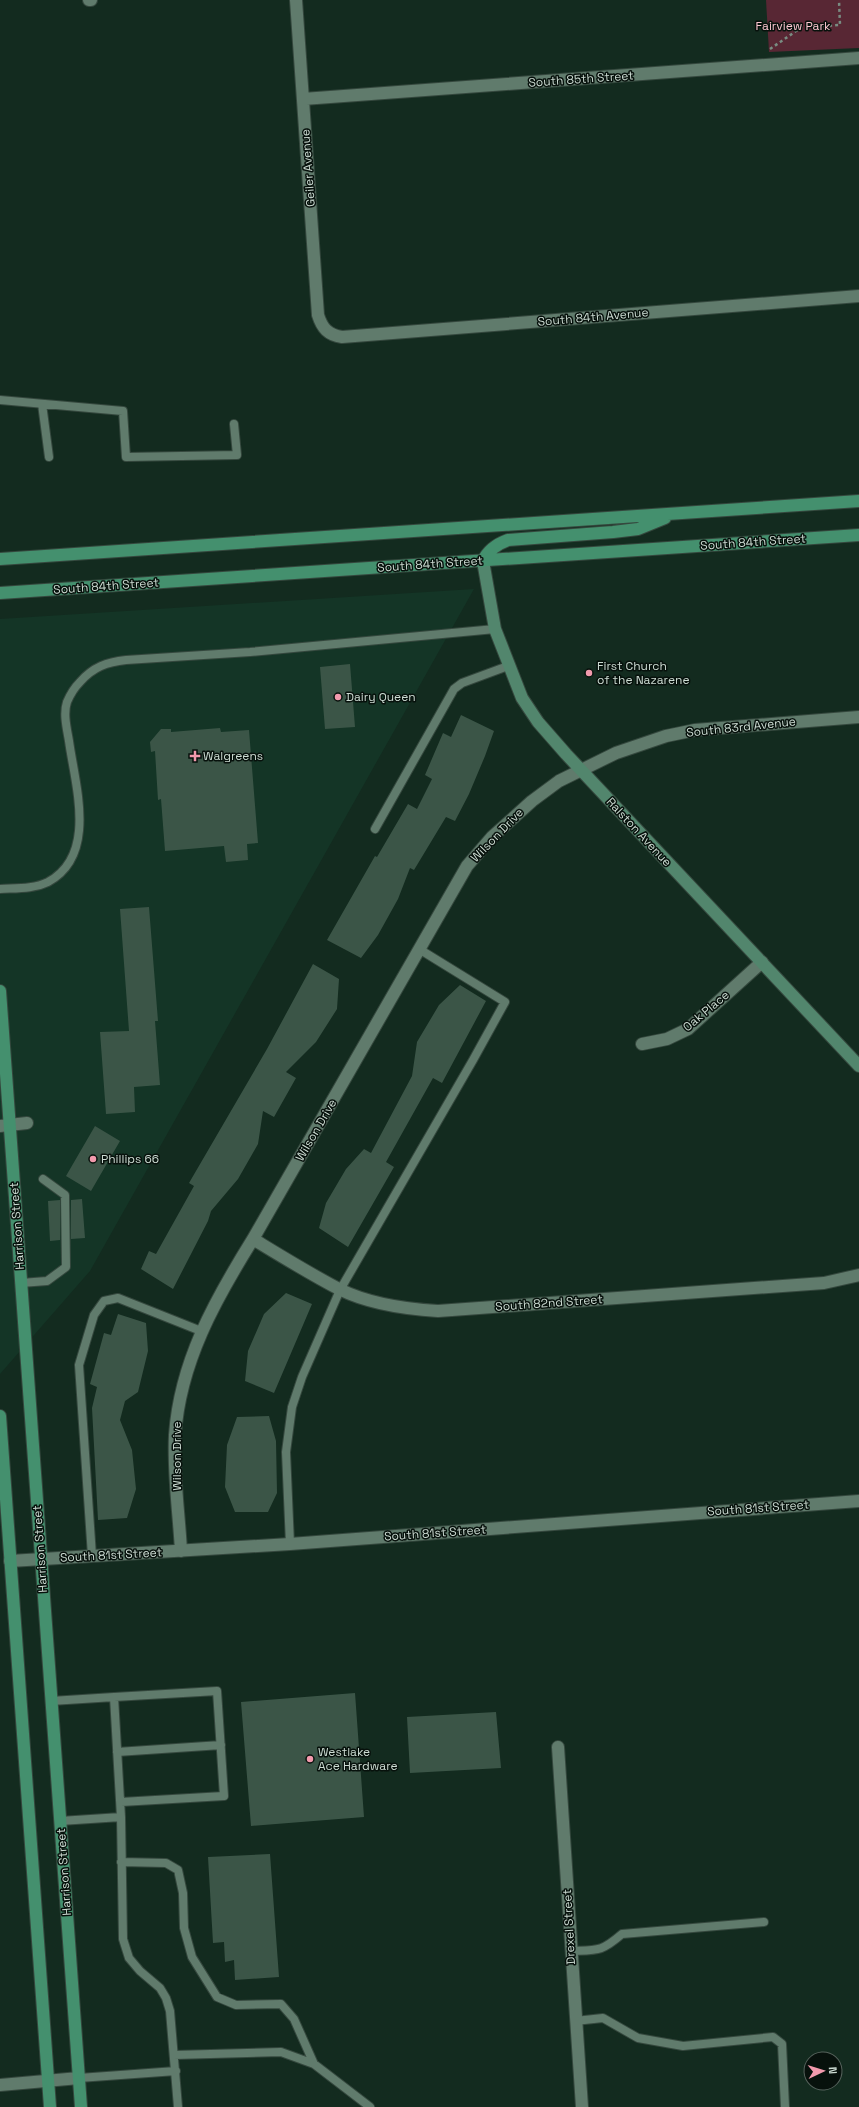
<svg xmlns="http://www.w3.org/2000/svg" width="859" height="2107" viewBox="0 0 859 2107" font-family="'Space Grotesk',sans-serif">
	<rect width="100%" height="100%" fill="#132b1f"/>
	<path fill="#143526" d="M474,589l-384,682 -90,103v-755z"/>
	<path fill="#582734" d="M766,0h93v48l-90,4z"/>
	<path fill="#3b5547" d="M350,664l5,63 -30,2 -5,-62z
		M461,715l33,16 -9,25 -16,38 -14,27 -9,-4 -32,53 -4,-2 -12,31 -20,36 -17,23 -34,-18 48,-84 2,1 31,-53 9,5 15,-30 -7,-4 18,-42 8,4z
		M220,728l1,4 28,-2 9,113 -11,1 1,16 -22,2 -2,-16 -59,5 -4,-52 -3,1 -3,-49 -4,1 -1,-10 11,-13h10v3z
		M149,907l9,114h-3l5,64 -26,2 1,25 -29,2 -6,-82 29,-1 -9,-122z
		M313,964l26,15 -2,30 -21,33 -30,30 10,6 -22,39 -11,-6 -5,33 -20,35 -27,32 -3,10 -35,68 -32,-20 8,-18 7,3 38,-68 -5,-3 78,-134z
		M460,985l26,16 -44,82 -9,-5 -47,84 8,5 -46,80 -29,-19 7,-25 20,-34 18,-20 7,4 41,-77 5,-34 22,-37z
		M95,1126l25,15 -29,50 -25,-15z
		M82,1199l3,39 -14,1v-39z
		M60,1200v40l-10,1 -2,-40z
		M286,1293l26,11 -38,89 -29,-12 3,-30 16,-37z
		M118,1314l28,9 2,28 -10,41 -13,9 -5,19 12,30 4,39 -9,29 -29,2 -6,-112 5,-21 -7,-3 14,-51 7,2z
		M269,1416l7,25 1,52 -9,19h-33l-10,-25 2,-42 10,-28z
		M355,1693l9,124 -113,9 -10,-124z
		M496,1712l5,56 -91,5 -3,-56z
		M270,1854l9,123 -44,3 -1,-20 -9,2 -1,-20 -11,1 -5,-86z"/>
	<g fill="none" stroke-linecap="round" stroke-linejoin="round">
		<g stroke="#35483e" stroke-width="10">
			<path id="lane" d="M0,400l123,11 3,46 111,-2 -3,-31
				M42,404l7,53
				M375,829l79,-140 8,-6 46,-17
				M0,889c15,-1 34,0 48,-7 50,-27 27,-97 21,-141 -2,-12 -6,-27 -2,-39 3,-7 8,-15 13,-20 13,-15 27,-20 46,-22l124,-8 245,-23
				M21,1283l26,-2 19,-14 -1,-72 -22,-16
				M290,1544l-4,-92 6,-45 10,-30 38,-87 133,-230 32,-58 -86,-53
				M92,1556l-13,-191 15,-50 10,-14 14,-3 83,33
				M114,1697l103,-6 7,105 -103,6
				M51,1701l63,-4 7,120 2,122 6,19 11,13 20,17 6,10 4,13 8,96
				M117,1752l104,-7
				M60,1821l61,-4
				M121,1862l45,1 12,7 5,23 1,35 8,29 25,40 19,8 45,-1 13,15 20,45
				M571,1951c27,-1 30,1 51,-17l142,-12
				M575,2021l28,-3 35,20 45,8 90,-9 9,7 3,63
				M174,2055l107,-3 33,12 56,43
				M79,2078l97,-7"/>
		</g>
		<g stroke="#35483e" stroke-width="14">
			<path id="street" d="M89,0h2
				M296,0l22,315c4,13 10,20 24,22l517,-41
				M303,99l556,-41
				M642,1044l25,-5 21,-10 74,-67
				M0,1126l27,-3
				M253,1239c28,17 57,35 86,50 30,15 65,20 99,22l386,-28 35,-8
				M181,1551c-2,-38 -8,-77 -6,-116 5,-73 40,-135 78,-196l214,-373 25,-29 40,-36 27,-20 57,-28 50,-17 29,-6 164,-13
				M10,1561l280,-17 569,-43
				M558,1747l24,360
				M0,2085l79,-7"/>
		</g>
		<g stroke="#35483e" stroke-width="14">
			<path id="secondary" d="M483,561l12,68 27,69 16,24 28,32 293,312"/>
		</g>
		<g stroke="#35483e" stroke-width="14">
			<path id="primary" d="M0,559l859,-58
				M483,561c5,-11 14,-17 25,-21l105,-8 25,-3 27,-11
				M0,593l859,-58
				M0,991l81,1116
				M0,1416l50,691"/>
		</g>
		<path stroke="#798c82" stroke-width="2.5" stroke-dasharray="3 3" stroke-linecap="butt" d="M770,49l32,-22 38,-2 -1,-25"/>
		<use href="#lane" stroke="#607b6c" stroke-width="8"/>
		<use href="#street" stroke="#607b6c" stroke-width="12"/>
		<use href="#secondary" stroke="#52866d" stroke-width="12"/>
		<use href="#primary" stroke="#44906e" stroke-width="12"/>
	</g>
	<g fill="#f29aad" stroke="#07110c" stroke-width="1.5">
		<circle cx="589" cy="673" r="4"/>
		<circle cx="338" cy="697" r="4"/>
		<path d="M193 750h4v4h4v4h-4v4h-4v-4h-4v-4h4z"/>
		<circle cx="93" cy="1159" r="4"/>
		<circle cx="310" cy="1759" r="4"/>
	</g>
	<g text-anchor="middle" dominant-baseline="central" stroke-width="3" stroke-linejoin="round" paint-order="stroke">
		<g font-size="12" fill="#fcc7d1" stroke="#07110c">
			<text x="793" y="26">Fairview Park</text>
		</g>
		<g font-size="12" fill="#cddcd3" stroke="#07110c">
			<text transform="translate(581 79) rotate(-4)">South 85th Street</text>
			<text transform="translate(308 168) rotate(-94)">Geiler Avenue</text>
			<text transform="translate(593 317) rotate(-5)">South 84th Avenue</text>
			<text transform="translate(753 542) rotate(-4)">South 84th Street</text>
			<text transform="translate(430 564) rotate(-4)">South 84th Street</text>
			<text transform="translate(106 586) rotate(-4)">South 84th Street</text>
			<text transform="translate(741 727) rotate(-6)">South 83rd Avenue</text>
			<text transform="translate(639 832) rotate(47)">Ralston Avenue</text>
			<text transform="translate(497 835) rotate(-46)">Wilson Drive</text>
			<text transform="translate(706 1011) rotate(-40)">Oak Place</text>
			<text transform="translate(316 1130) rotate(-60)">Wilson Drive</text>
			<text transform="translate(17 1226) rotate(-94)">Harrison Street</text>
			<text transform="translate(549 1303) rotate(-4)">South 82nd Street</text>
			<text transform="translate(177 1456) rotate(-90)">Wilson Drive</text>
			<text transform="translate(758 1508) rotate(-4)">South 81st Street</text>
			<text transform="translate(435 1533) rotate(-4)">South 81st Street</text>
			<text transform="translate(40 1549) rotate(-94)">Harrison Street</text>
			<text transform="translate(111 1555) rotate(-3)">South 81st Street</text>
			<text transform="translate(64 1872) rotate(-94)">Harrison Street</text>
			<text transform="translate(569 1927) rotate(-93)">Drexel Street</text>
		</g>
		<g font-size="12" fill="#cddcd3" stroke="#07110c" text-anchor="start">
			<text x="597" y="666">First Church<tspan x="597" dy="14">of the Nazarene</tspan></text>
			<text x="346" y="697">Dairy Queen</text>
			<text x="203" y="756">Walgreens</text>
			<text x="101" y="1159">Phillips 66</text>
			<text x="318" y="1752">Westlake<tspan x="318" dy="14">Ace Hardware</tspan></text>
		</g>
	</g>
	<g transform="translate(823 2071) rotate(86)"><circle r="19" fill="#07110c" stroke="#56625c"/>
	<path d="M0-3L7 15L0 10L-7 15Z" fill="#f29aad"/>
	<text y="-6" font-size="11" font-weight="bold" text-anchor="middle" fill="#cddcd3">N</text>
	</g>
</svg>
